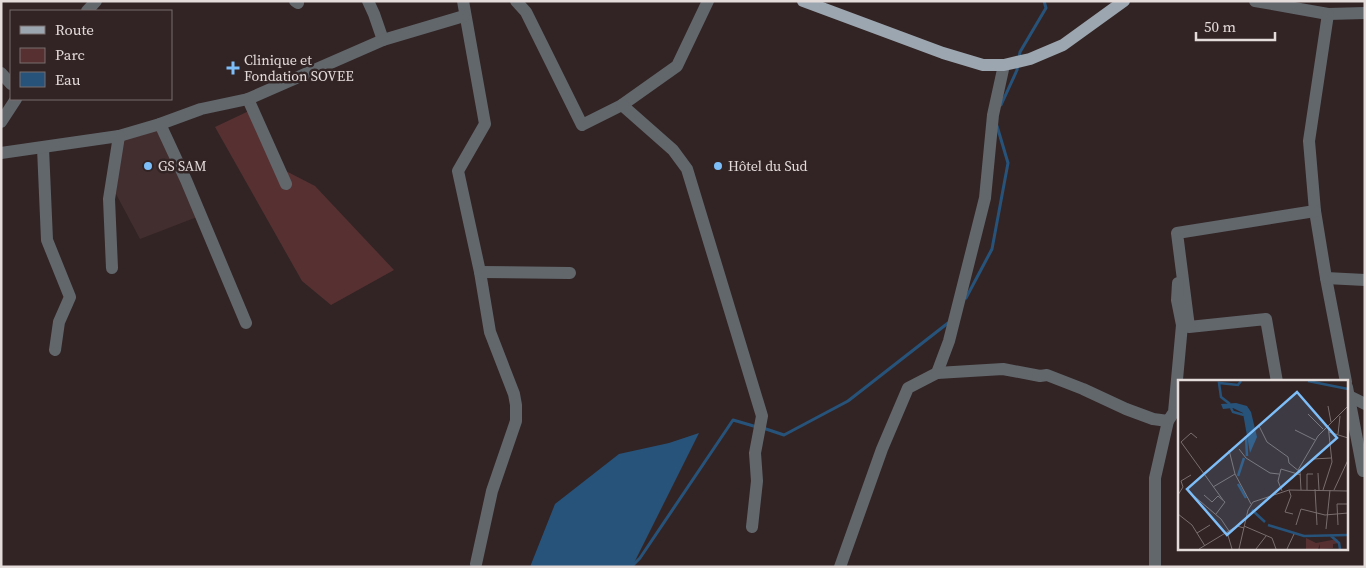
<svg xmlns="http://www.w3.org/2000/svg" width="1366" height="568" viewBox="0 0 1366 568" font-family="'Source Serif 4',serif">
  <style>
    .built { fill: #422e2f }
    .green { fill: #573032 }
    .water { fill: #27537a }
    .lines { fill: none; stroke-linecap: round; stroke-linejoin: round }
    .stream { stroke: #27537a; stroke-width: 3 }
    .minor { stroke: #62676c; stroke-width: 12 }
    .major { stroke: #9ca6b0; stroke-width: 12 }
    .poi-dot { fill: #7dbef9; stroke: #322424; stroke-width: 2 }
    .labels { text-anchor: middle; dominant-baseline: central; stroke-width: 5; stroke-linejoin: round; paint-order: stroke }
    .poi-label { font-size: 14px; fill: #e4dbdb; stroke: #322424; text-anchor: start }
    .inset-river { fill: none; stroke: #27537a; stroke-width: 2.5 }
    .inset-road { fill: none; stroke: #796d6d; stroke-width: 1 }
    .view { fill: #7dbef9; fill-opacity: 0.15; stroke: #7dbef9; stroke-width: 2.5 }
    .inset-edge { fill: none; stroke: #e4dbdb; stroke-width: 2.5 }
  </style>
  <rect width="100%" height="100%" fill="#322424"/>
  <polygon class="built" points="154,129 162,133 197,217 140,239 116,194 122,138"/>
  <polygon class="green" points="251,110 282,169 315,186 394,270 331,305 302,281 215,127"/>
  <polygon class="water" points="699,433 632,567 530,567 555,504 619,454 669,443"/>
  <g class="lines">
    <g class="stream">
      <polyline points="1019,58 1020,52 1046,8 1044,1"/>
      <polyline points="1001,105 1017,70 1018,64"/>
      <polyline points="966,298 992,249 1008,163 997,126"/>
      <polyline points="763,428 784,435 848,401 948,323"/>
      <polyline points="631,567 640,558 733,420 757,427"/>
    </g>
    <g class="minor">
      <polyline points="295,1 298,3"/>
      <polyline points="368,1 374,14 383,40"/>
      <polyline points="463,1 485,124 458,171 480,272 490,332 514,394 516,405 516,421 492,491 476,564"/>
      <polyline points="516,1 526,12 582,125 622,105 677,66 708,1"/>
      <polyline points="1255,1 1328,14 1365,13"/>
      <polyline points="87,11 96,1"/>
      <polyline points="1328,14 1309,141 1315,211 1326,278 1346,382"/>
      <polyline points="1,73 11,84"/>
      <polyline points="248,99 286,184"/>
      <polyline points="622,105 673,150 687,169 762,416 755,453 757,481 752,527"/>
      <polyline points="1,122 16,99"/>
      <polyline points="160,124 186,180 246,323"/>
      <polyline points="43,148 47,240 70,297 59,322 55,350"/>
      <polyline points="1,153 119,136 160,124 201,109 248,99 383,40 464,16"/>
      <polyline points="112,268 109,199 119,136"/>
      <polyline points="480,272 570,273"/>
      <polyline points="1326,278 1365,280"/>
      <polyline points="937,373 949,341 985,198 993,115 1004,65"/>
      <polyline points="1277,382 1266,319 1189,327 1177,233 1315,211"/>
      <polyline points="1347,387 1363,471"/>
      <polyline points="1349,396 1365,404"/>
      <polyline points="840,567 882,449 908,388 937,373 1003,369 1040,376 1047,375 1083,389 1126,409 1153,419 1168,421"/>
      <polyline points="1155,567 1155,478 1168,421 1174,412 1182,325 1177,300 1178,283"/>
    </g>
    <polyline class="major" points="803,1 943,53 983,65 1004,65 1030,59 1063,45 1124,1"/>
  </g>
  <g class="poi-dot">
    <path d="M230.5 60.5h5v5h5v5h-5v5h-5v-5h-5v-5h5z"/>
    <circle cx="148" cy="166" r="5"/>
    <circle cx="718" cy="166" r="5"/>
  </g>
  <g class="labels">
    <g class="poi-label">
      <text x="244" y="60">Clinique et<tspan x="244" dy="16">Fondation SOVEE</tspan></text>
      <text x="158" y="166">GS SAM</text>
      <text x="728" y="166">Hôtel du Sud</text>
    </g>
  </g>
  <g transform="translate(1178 380)">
    <rect width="170" height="170" fill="#322424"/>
    <path d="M128 158 138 163 159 159 161 163 155 164V168L142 169V164L140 169H128Z" fill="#573032"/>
    <path d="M58 23 69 26 73 32 79 57 72 73 65 33 55 28 45 29 43 24Z" fill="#27537a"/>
    <path class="inset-river" d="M130 1 170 9M52 24 43 17 41 3 60 5 63 1M53 28 55 32 66 35M68 56 69 76M60 96 66 78M60 104 68 118M74 130 87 142M90 145 126 156 170 155M152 155 161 163 162 169"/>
    <path class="inset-road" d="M150 26 153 42M130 34 145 49M81 46 89 62 110 77 111 83 122 92 123 110M117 50 137 60M151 52 170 58M160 54 162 36M19 58 13 53 3 62 45 120M61 69 68 78 92 93 101 94M135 79 153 78M120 90 140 56 169 27M140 93 141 110M57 94 73 124M35 107 57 94 51 70M137 109 139 145M111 110 113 116 107 132 115 134M129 110V94H135M145 110 154 82 150 45M156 110 170 80M104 111 100 101 103 89 123 95M0 115 5 107 3 101 13 95M26 115 34 122 40 116 47 122 38 134M16 116 43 139 51 151M0 134 14 145 27 166M118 145 123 129 147 135 170 133M160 145 159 124H170M66 146 94 158 98 169M148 149 152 110M49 152 54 169M19 153 32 145M21 169 59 146 66 148M61 169 70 130 75 122 111 110 170 111M78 169 88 156M109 169 116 154"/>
    <path class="view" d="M119 12 159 58 49 155 9 109Z"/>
    <rect width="170" height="170" class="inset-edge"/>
  </g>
  <rect width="1366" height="568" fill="none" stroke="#e4dbdb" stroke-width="5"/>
  <rect x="10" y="10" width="162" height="90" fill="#322424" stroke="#796d6d"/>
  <rect x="20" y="26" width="25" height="8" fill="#9ca6b0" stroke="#796d6d"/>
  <text x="55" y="35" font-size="15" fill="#e4dbdb">Route</text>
  <rect x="20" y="48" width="25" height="15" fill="#573032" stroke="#796d6d"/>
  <text x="55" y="60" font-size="15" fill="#e4dbdb">Parc</text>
  <rect x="20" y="72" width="25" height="15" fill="#27537a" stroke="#796d6d"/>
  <text x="55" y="85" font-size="15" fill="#e4dbdb">Eau</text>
  <path d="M1196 32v8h79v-8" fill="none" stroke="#e4dbdb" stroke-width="2.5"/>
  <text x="1204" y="32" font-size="15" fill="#e4dbdb" stroke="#322424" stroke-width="4" paint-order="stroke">50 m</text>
</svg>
